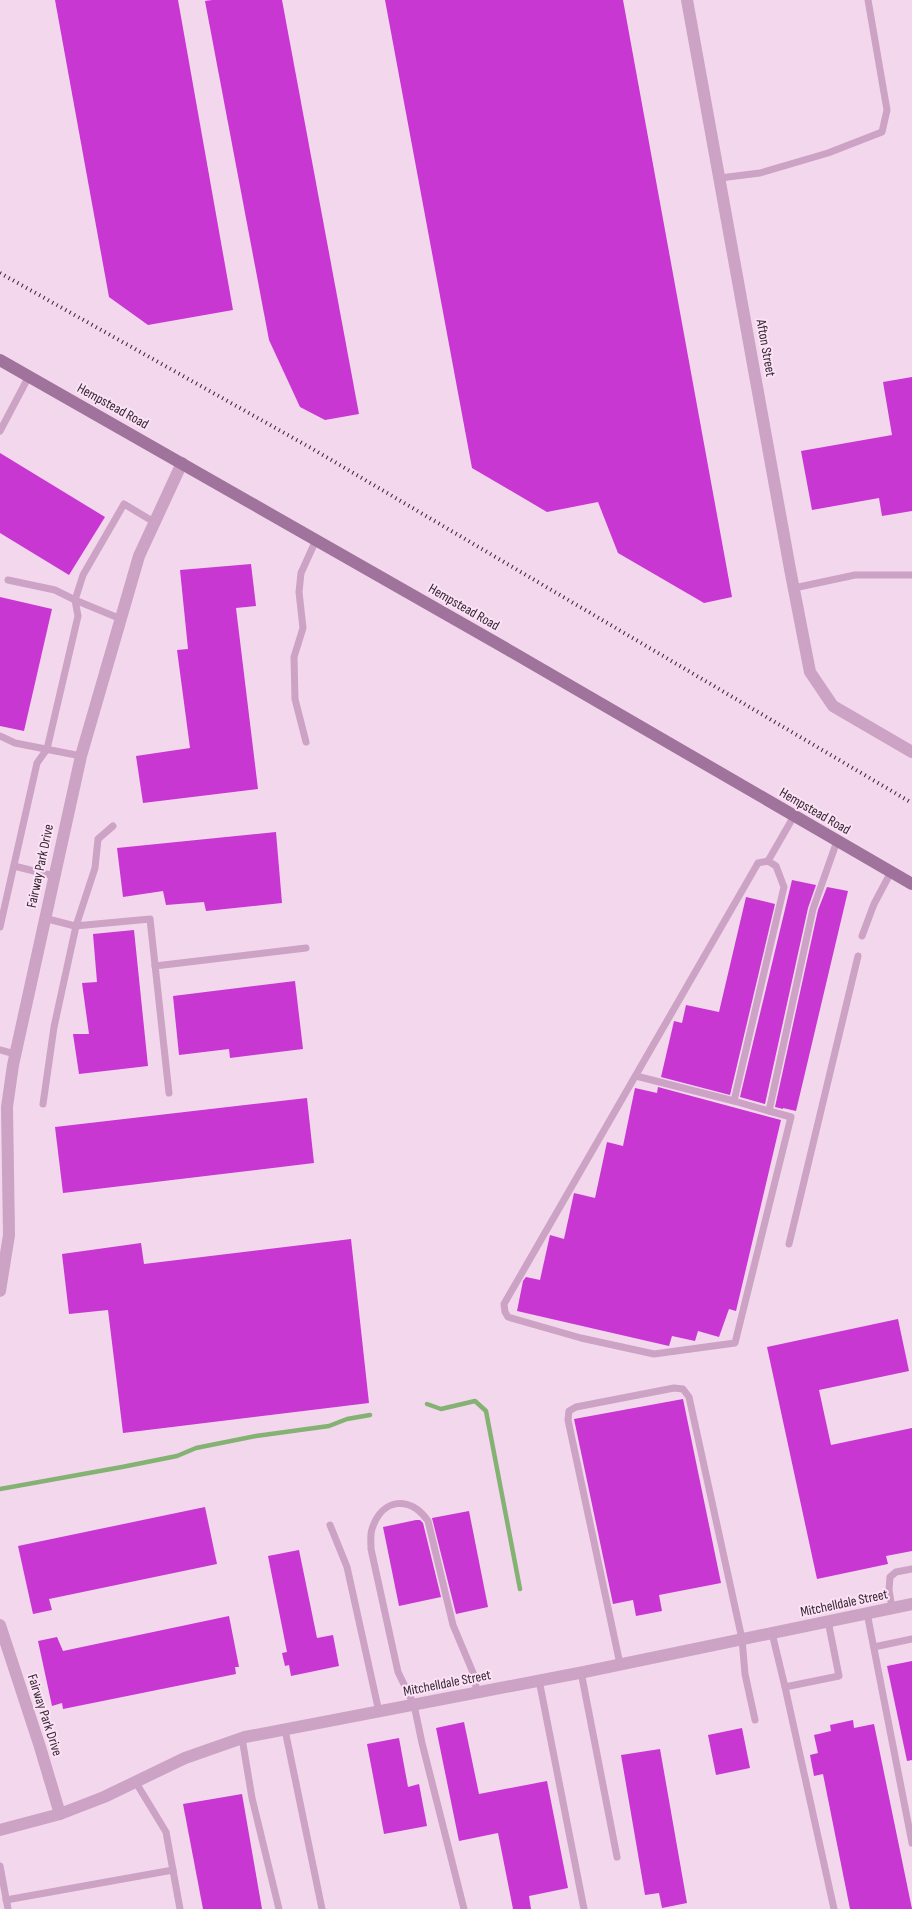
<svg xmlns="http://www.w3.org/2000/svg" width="912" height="1909" viewBox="0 0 912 1909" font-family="'Sofia Sans Condensed',sans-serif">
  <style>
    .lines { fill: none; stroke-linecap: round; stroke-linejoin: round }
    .stream { stroke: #84b273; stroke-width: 4.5 }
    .building { fill: #c837d1 }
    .service { stroke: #cca2c5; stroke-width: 7 }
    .minor { stroke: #cca2c5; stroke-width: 12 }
    .tertiary { stroke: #cca2c5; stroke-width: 12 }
    .secondary { stroke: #a0739d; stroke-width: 12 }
    .rail { stroke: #362535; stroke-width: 4; stroke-dasharray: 1 4; stroke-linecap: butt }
    .labels { text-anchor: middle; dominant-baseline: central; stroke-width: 4; stroke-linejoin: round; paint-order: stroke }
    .street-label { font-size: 14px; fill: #362535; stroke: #fbe3f5 }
  </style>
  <rect width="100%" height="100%" fill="#f3d7ed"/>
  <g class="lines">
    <g class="stream">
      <polyline points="427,1404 441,1409 475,1401 486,1411 520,1589"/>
      <polyline points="0,1489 122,1467 177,1456 196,1448 256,1436 329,1426 347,1419 370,1415"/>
    </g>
  </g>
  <g class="building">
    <polygon points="55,0 178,0 233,310 148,325 109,297"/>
    <polygon points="212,0 282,0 359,414 325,420 300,407 269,340 205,1"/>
    <polygon points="385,0 623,0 732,597 704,603 618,553 598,502 547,512 472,468"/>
    <polygon points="912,377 912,511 882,516 879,498 812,510 801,451 892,435 883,382"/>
    <polygon points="0,453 105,517 69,575 0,533"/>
    <polygon points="251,564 256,606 236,608 258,789 143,803 136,756 190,748 177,650 188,649 180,570"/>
    <polygon points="0,597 52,609 24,731 0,726"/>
    <polygon points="276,832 282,903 206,911 204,902 166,905 163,891 123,897 117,848"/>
    <polygon points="792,880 816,885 808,908 765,1104 740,1097"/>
    <polygon points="827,887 848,891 796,1111 783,1108 783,1109 775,1107 818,910"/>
    <polygon points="746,897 775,904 730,1095 661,1077 674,1021 682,1023 686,1005 719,1012"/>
    <polygon points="134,930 148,1066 79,1074 73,1034 89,1034 82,983 97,982 93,934"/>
    <polygon points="295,981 303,1049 230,1058 229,1049 179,1055 173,996"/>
    <polygon points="658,1087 781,1120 736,1311 729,1309 719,1337 698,1331 695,1341 672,1336 669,1346 517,1311 523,1281 526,1277 540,1280 550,1235 564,1239 574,1193 595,1198 607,1142 623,1146 635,1088 657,1093"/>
    <polygon points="307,1098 314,1163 63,1193 55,1127"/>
    <polygon points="351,1239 369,1403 123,1433 108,1310 69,1314 62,1254 141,1243 144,1264"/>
    <polygon points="898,1319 909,1371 819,1390 831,1445 912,1428 912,1551 886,1556 888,1564 817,1579 767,1347"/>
    <polygon points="683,1399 721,1583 659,1595 662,1611 636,1616 633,1600 613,1604 574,1419"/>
    <polygon points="205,1507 217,1564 49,1599 52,1610 33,1614 18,1546"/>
    <polygon points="469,1511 488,1607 456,1614 432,1518"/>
    <polygon points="416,1520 420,1520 423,1523 441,1597 399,1606 383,1527"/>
    <polygon points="299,1550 317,1638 333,1635 339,1666 291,1676 289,1665 285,1666 282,1653 287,1652 268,1556"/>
    <polygon points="229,1616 239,1667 235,1667 236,1674 63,1709 62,1703 52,1706 38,1641 57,1637 63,1651"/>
    <polygon points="912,1661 912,1760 907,1761 887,1666"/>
    <polygon points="853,1720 854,1728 874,1724 912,1909 850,1909 823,1774 814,1776 810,1755 818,1753 814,1735 831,1731 830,1725"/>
    <polygon points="464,1722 479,1794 547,1781 568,1888 529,1896 531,1909 513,1909 498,1833 459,1841 436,1728"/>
    <polygon points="742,1728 750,1768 716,1775 708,1735"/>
    <polygon points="399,1738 408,1787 419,1784 427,1826 384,1834 367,1744"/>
    <polygon points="660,1749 687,1903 662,1908 659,1893 645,1895 621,1755"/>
    <polygon points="242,1794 262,1909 203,1909 183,1804"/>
  </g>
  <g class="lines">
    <g class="service">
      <polyline points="720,178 760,173 828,153 882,132 887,110 868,0"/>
      <polyline points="0,431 29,376"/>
      <polyline points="794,588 855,575 912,575"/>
      <polyline points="121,619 75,600 83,575 124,504 154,522"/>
      <polyline points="0,736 15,743 81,756"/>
      <polyline points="306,742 295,699 294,657 303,628 299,592 301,573 316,540"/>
      <polyline points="794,816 768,861 758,863 504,1304 505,1312 508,1317 581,1338 654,1354 735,1343 791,1117 769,1111 813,909 837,841"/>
      <polyline points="14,866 54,876"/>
      <polyline points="44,918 75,926 150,919 169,1093"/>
      <polyline points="0,927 37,763 47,749 78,616 75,600 55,590 8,580"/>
      <polyline points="862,936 874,904 891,872"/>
      <polyline points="155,966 306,948"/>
      <polyline points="0,1050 15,1054"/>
      <polyline points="636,1076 734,1101 784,887 776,866 768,861"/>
      <polyline points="734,1101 769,1111"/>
      <polyline points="43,1104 54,1027 76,926 95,868 98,839 113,826"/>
      <polyline points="789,1244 858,956"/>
      <polyline points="330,1525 347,1567 379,1712"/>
      <polyline points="892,1608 889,1590 890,1577 896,1572 912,1569"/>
      <polyline points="867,1613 912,1843"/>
      <polyline points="772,1633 785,1687 839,1676 828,1621"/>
      <polyline points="874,1647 912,1639"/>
      <polyline points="620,1664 568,1420 569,1411 576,1407 674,1388 683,1389 689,1397 742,1639 745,1674 755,1720"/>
      <polyline points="581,1672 617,1857"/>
      <polyline points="539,1680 584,1909"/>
      <polyline points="785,1687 834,1909"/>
      <polyline points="285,1730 322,1909"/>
      <polyline points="242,1738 252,1798 279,1909"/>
      <polyline points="135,1781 166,1832 180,1909"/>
      <polyline points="0,1866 8,1909"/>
      <polyline points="6,1900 173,1870"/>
      <path d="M464 1909 422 1743 414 1705 398 1672 371 1549C371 1542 370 1535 372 1529 382 1498 410 1495 428 1521L453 1625 474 1675 477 1693"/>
    </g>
    <g class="minor">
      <polyline points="0,1291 9,1235 7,1107 13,1065 81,756 139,556 182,463"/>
      <polyline points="0,1625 40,1747 60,1814"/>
      <polyline points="0,1830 60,1814 104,1797 185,1758 245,1737 584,1672 912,1604"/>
    </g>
    <polyline class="tertiary" points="687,0 790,569 810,672 833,706 912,752"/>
    <polyline class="secondary" points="0,360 500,645 912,884"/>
    <polyline class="rail" points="0,273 311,448 912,803"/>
  </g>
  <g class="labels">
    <g class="street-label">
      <text transform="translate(766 348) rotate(80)">Afton Street</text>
      <text transform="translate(113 406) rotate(29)">Hempstead Road</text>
      <text transform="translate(464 607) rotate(30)">Hempstead Road</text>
      <text transform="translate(815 811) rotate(30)">Hempstead Road</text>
      <text transform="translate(40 866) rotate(-78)">Fairway Park Drive</text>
      <text transform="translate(844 1603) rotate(-12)">Mitchelldale Street</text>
      <text transform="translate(447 1683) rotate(-11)">Mitchelldale Street</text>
      <text transform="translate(45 1715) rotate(72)">Fairway Park Drive</text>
    </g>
  </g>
</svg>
